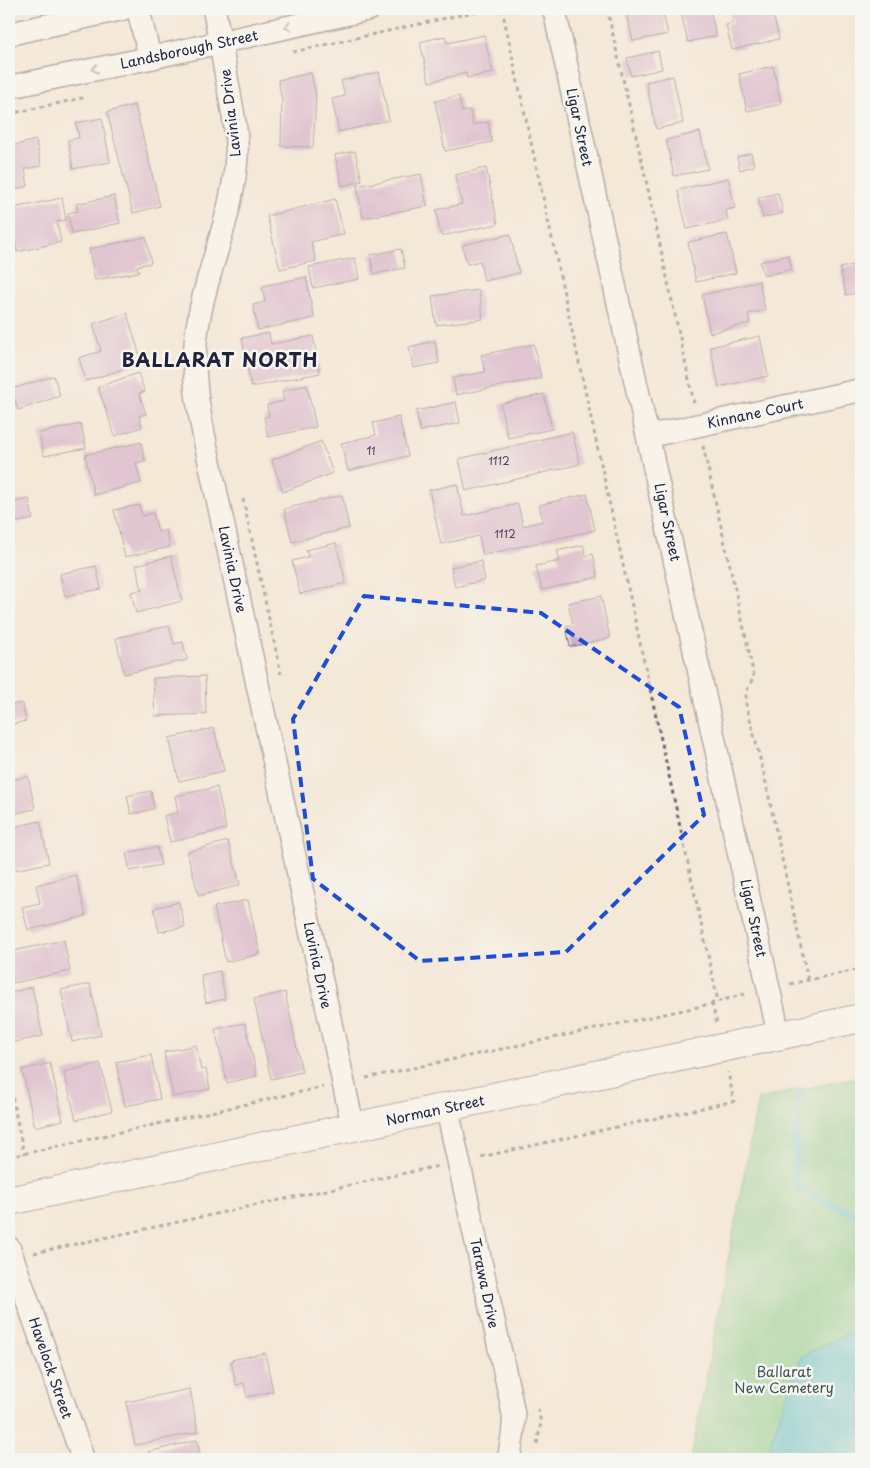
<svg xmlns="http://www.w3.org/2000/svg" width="870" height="1468" viewBox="0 0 870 1468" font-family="'Playpen Sans',sans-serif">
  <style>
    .green { fill: #82d08f; stroke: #527965 }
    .water { fill: #5cc8d5; stroke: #3f7588 }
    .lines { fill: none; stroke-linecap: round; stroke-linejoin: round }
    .stream { stroke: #5cc8d5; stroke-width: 7 }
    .building { fill: #ca9dcb }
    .street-casing { stroke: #6c6772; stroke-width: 25 }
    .secondary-casing { stroke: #6c6772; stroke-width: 30 }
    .path { stroke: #6c6772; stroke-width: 3; stroke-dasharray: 4 4; stroke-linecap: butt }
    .street { stroke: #fff; stroke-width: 22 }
    .secondary { stroke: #fff; stroke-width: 28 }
    .oneway { stroke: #9c9ca7 }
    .marked { fill: none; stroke: #1d4ed8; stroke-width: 4; stroke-dasharray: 10 6; stroke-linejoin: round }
    .labels { text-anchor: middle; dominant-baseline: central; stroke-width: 5; stroke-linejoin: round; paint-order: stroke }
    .number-label { font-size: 11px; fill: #4c415f }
    .street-label { font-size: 14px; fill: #22223b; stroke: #f6f6f2 }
    .park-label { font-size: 14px; fill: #3f5654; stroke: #f6f6f2 }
    .district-label { font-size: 19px; font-weight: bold; letter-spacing: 1px; fill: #22223b; stroke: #f6f6f2 }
  </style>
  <rect width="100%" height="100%" fill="#f6f6f2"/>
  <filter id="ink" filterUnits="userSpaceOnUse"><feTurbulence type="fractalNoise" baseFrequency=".02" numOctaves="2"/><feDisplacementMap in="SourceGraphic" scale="10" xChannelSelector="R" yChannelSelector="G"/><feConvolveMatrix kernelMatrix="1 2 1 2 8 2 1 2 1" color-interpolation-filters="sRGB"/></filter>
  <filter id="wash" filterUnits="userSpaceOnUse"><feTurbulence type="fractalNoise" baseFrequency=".0096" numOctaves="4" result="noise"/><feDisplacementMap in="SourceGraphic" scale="20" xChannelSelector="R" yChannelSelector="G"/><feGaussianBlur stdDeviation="1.12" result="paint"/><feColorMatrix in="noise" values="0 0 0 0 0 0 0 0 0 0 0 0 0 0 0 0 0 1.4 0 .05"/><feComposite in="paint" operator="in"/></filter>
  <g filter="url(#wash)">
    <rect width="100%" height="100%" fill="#f4e8d7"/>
    <polygon class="green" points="861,1076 861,1459 691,1459 758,1099"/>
    <polygon class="water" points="854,1330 861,1331 861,1459 767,1459 773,1435 801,1357"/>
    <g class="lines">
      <polyline class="stream" points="800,1093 795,1163 796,1180 800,1189 814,1198 861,1217"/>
    </g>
    <g id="blocks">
      <g class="building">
        <polygon points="625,9 662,9 668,34 633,41"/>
        <polygon points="680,9 710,9 716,36 688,42"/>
        <polygon points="730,9 772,9 779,39 732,50 726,25 733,23"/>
        <polygon points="484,35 493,73 467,78 466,73 429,82 420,42 445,36 447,43"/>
        <polygon points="658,51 662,69 631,76 627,58"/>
        <polygon points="773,66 781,104 747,111 739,74"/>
        <polygon points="379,72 389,120 339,132 332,99 345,96 341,81"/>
        <polygon points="311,73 316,96 313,147 281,146 282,100 278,80"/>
        <polygon points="673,76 683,123 656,129 646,82"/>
        <polygon points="459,96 462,112 470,110 473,125 488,122 492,142 445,151 435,101"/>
        <polygon points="135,105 160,206 133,213 107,112"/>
        <polygon points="102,118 110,162 73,169 68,140 79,138 76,123"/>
        <polygon points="700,132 708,169 674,176 666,140"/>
        <polygon points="9,136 12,146 36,140 41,166 25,169 28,186 9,191"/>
        <polygon points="355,151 362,181 342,186 335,155"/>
        <polygon points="751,153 754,166 740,170 737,157"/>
        <polygon points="486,168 498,224 441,236 436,210 462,204 455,175"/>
        <polygon points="421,174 427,206 363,218 357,186"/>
        <polygon points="728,178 735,208 726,210 728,220 687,229 678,190"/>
        <polygon points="778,193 783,213 763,218 758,198"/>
        <polygon points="114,196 120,223 72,234 68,213 78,211 76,204"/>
        <polygon points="62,198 66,220 57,222 61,242 17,252 9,209"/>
        <polygon points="335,199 344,234 311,242 316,261 280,269 267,216"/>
        <polygon points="510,234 519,273 484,281 480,261 467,264 462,245"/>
        <polygon points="727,234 736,273 696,282 688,242"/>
        <polygon points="146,237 151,263 137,266 139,272 95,280 89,249"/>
        <polygon points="401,249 405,268 374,274 370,255"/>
        <polygon points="788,255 792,269 764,276 760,262"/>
        <polygon points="355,258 359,279 313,288 309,267"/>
        <polygon points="861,263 861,310 860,310 857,293 846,295 840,268"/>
        <polygon points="306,277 314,318 258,330 253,305 265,302 262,286"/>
        <polygon points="759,281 765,310 748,314 750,323 710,333 702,295"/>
        <polygon points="479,290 483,319 436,325 432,296"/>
        <polygon points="127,313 142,363 86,381 79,358 101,351 93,324"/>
        <polygon points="269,333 271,344 313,336 320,373 251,387 242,338"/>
        <polygon points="760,336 768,376 719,387 710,347"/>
        <polygon points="435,341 439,363 413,368 409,347"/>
        <polygon points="534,344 541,378 456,395 453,378 485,372 481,355"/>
        <polygon points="138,373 145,392 139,393 146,414 139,416 142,427 115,436 98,387"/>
        <polygon points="54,376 60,396 18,410 11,389"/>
        <polygon points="307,385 316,427 268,437 264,417 269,416 267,405 284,401 282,391"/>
        <polygon points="544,394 552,429 508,438 500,404"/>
        <polygon points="456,402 460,423 420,431 416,411"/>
        <polygon points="399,417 408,456 348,471 341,443 376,435 373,423"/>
        <polygon points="81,424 86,448 44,456 39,433"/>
        <polygon points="572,432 580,464 466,491 459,459"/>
        <polygon points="321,441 333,473 283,492 272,460"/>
        <polygon points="141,442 145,461 136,463 141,483 94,495 85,455"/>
        <polygon points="457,484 464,516 518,504 523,526 543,521 539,505 587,494 595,530 483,555 479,536 441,544 429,490"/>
        <polygon points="342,495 349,528 292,542 284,509"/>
        <polygon points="29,499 33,519 9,524 9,503"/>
        <polygon points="139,505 142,516 153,513 158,532 166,530 170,547 125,557 114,510"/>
        <polygon points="336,543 346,583 300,594 292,561 308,557 306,550"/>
        <polygon points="583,545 586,556 593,554 598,577 542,590 536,566 560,561 557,551"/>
        <polygon points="171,556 182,601 136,613 131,592 142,590 136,565"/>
        <polygon points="481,561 485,580 455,587 451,567"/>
        <polygon points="96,566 101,589 65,596 60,574"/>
        <polygon points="601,596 610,638 570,647 566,626 573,624 568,603"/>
        <polygon points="169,626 174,644 183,642 187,660 124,674 116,638"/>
        <polygon points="205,676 206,714 155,716 153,678"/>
        <polygon points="22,703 26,721 9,725 9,705"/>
        <polygon points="214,728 224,771 179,781 169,738"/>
        <polygon points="28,776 35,809 9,815 9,781"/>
        <polygon points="217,787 226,829 170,842 164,816 178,812 175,796"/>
        <polygon points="151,791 154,809 131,814 127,796"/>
        <polygon points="40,821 49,863 9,871 9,828"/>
        <polygon points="228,841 240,885 199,896 187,852"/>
        <polygon points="157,847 161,865 130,871 126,853"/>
        <polygon points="76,875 86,916 28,930 22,907 40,903 36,885"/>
        <polygon points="248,900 260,954 226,962 214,907"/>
        <polygon points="179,902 185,927 159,932 154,908"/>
        <polygon points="64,940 70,971 13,983 9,961 9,952"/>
        <polygon points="220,971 225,999 206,1003 201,975"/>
        <polygon points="90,984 101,1035 72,1042 61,990"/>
        <polygon points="32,987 43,1036 11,1043 9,1032 9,993"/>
        <polygon points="285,992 302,1072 271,1079 254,999"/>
        <polygon points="245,1023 257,1076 227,1083 215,1029"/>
        <polygon points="196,1045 201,1070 206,1069 210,1089 173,1097 164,1052"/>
        <polygon points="151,1055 160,1099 125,1106 116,1062"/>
        <polygon points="50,1063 63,1120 35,1127 22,1070"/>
        <polygon points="100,1063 112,1111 76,1120 64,1072"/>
        <polygon points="265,1353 273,1391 247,1397 244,1383 236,1385 231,1360"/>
        <polygon points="190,1389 198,1432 135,1445 126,1402"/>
        <polygon points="197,1440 201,1459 150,1459 148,1452"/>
      </g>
    </g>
  </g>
  <g filter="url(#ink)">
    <use href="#blocks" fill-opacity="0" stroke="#6c6772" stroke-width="1"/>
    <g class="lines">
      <g class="street-casing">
        <g id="street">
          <polyline points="138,9 150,58"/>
          <path d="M214 9C219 36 224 63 229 91 233 114 239 139 236 163 231 227 198 287 195 351 193 382 199 411 205 441L353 1127"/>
          <polyline points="554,9 779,1036"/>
          <polyline points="9,34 122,9"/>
          <polyline points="9,87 150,58 369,9"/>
          <polyline points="649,436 861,390"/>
          <polyline points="447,1108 510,1396 514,1417 513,1433 509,1459"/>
          <polyline points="9,1248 83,1459"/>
        </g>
      </g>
      <g class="secondary-casing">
        <polyline id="secondary" points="9,1201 861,1018"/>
      </g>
      <g class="path">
        <polyline points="502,9 718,1001"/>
        <polyline points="607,9 644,171 694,403"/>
        <polyline points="293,52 487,9"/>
        <polyline points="9,114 87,97"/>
        <polyline points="703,446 748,647 754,677 746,692 746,704 764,774 808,980"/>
        <polyline points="243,499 281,674"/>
        <polyline points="790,984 861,969"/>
        <polyline points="712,1003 717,1024"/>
        <polyline points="366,1078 702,1006 748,993"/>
        <polyline points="9,1082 24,1154"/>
        <polyline points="9,1157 323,1087"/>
        <polyline points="481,1157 734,1101 728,1072"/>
        <polyline points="34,1253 438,1166"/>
        <polyline points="537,1444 541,1423 538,1409"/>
      </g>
      <use href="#street" class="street"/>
      <use href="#secondary" class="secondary"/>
    </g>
    <defs><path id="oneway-chevron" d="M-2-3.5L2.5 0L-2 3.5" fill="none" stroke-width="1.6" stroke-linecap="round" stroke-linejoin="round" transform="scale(1.25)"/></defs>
    <g class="oneway">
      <use href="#oneway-chevron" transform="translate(288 27) rotate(167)"/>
      <use href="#oneway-chevron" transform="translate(95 69) rotate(168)"/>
    </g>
  </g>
  <path d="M0 0H870V1468H0ZM364 596 541 613 679 707 704 815 566 952 420 961 313 879 293 719Z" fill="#f4e8d7" fill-opacity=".55" fill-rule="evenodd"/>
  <path class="marked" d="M364 596 541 613 679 707 704 815 566 952 420 961 313 879 293 719Z"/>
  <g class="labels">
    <g class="number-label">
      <text x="371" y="450">11</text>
      <text x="499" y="460">1112</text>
      <text x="505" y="533">1112</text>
    </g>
    <g class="street-label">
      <text transform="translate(189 49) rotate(-12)">Landsborough Street</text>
      <text transform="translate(230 113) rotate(-97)">Lavinia Drive</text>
      <text transform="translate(580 127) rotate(78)">Ligar Street</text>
      <text transform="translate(755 413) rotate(-12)">Kinnane Court</text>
      <text transform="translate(668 522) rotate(78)">Ligar Street</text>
      <text transform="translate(233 569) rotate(78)">Lavinia Drive</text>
      <text transform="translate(754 918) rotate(78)">Ligar Street</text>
      <text transform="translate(318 965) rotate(78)">Lavinia Drive</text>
      <text transform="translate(435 1110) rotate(-12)">Norman Street</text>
      <text transform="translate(485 1283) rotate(78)">Tarawa Drive</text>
      <text transform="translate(51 1368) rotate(71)">Havelock Street</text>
    </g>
    <g class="park-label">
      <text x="784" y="1371">Ballarat<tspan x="784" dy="16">New Cemetery</tspan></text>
    </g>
    <g class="district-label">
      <text x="220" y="359">BALLARAT NORTH</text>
    </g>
  </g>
  <rect width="870" height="1468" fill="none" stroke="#f6f6f2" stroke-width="30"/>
</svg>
